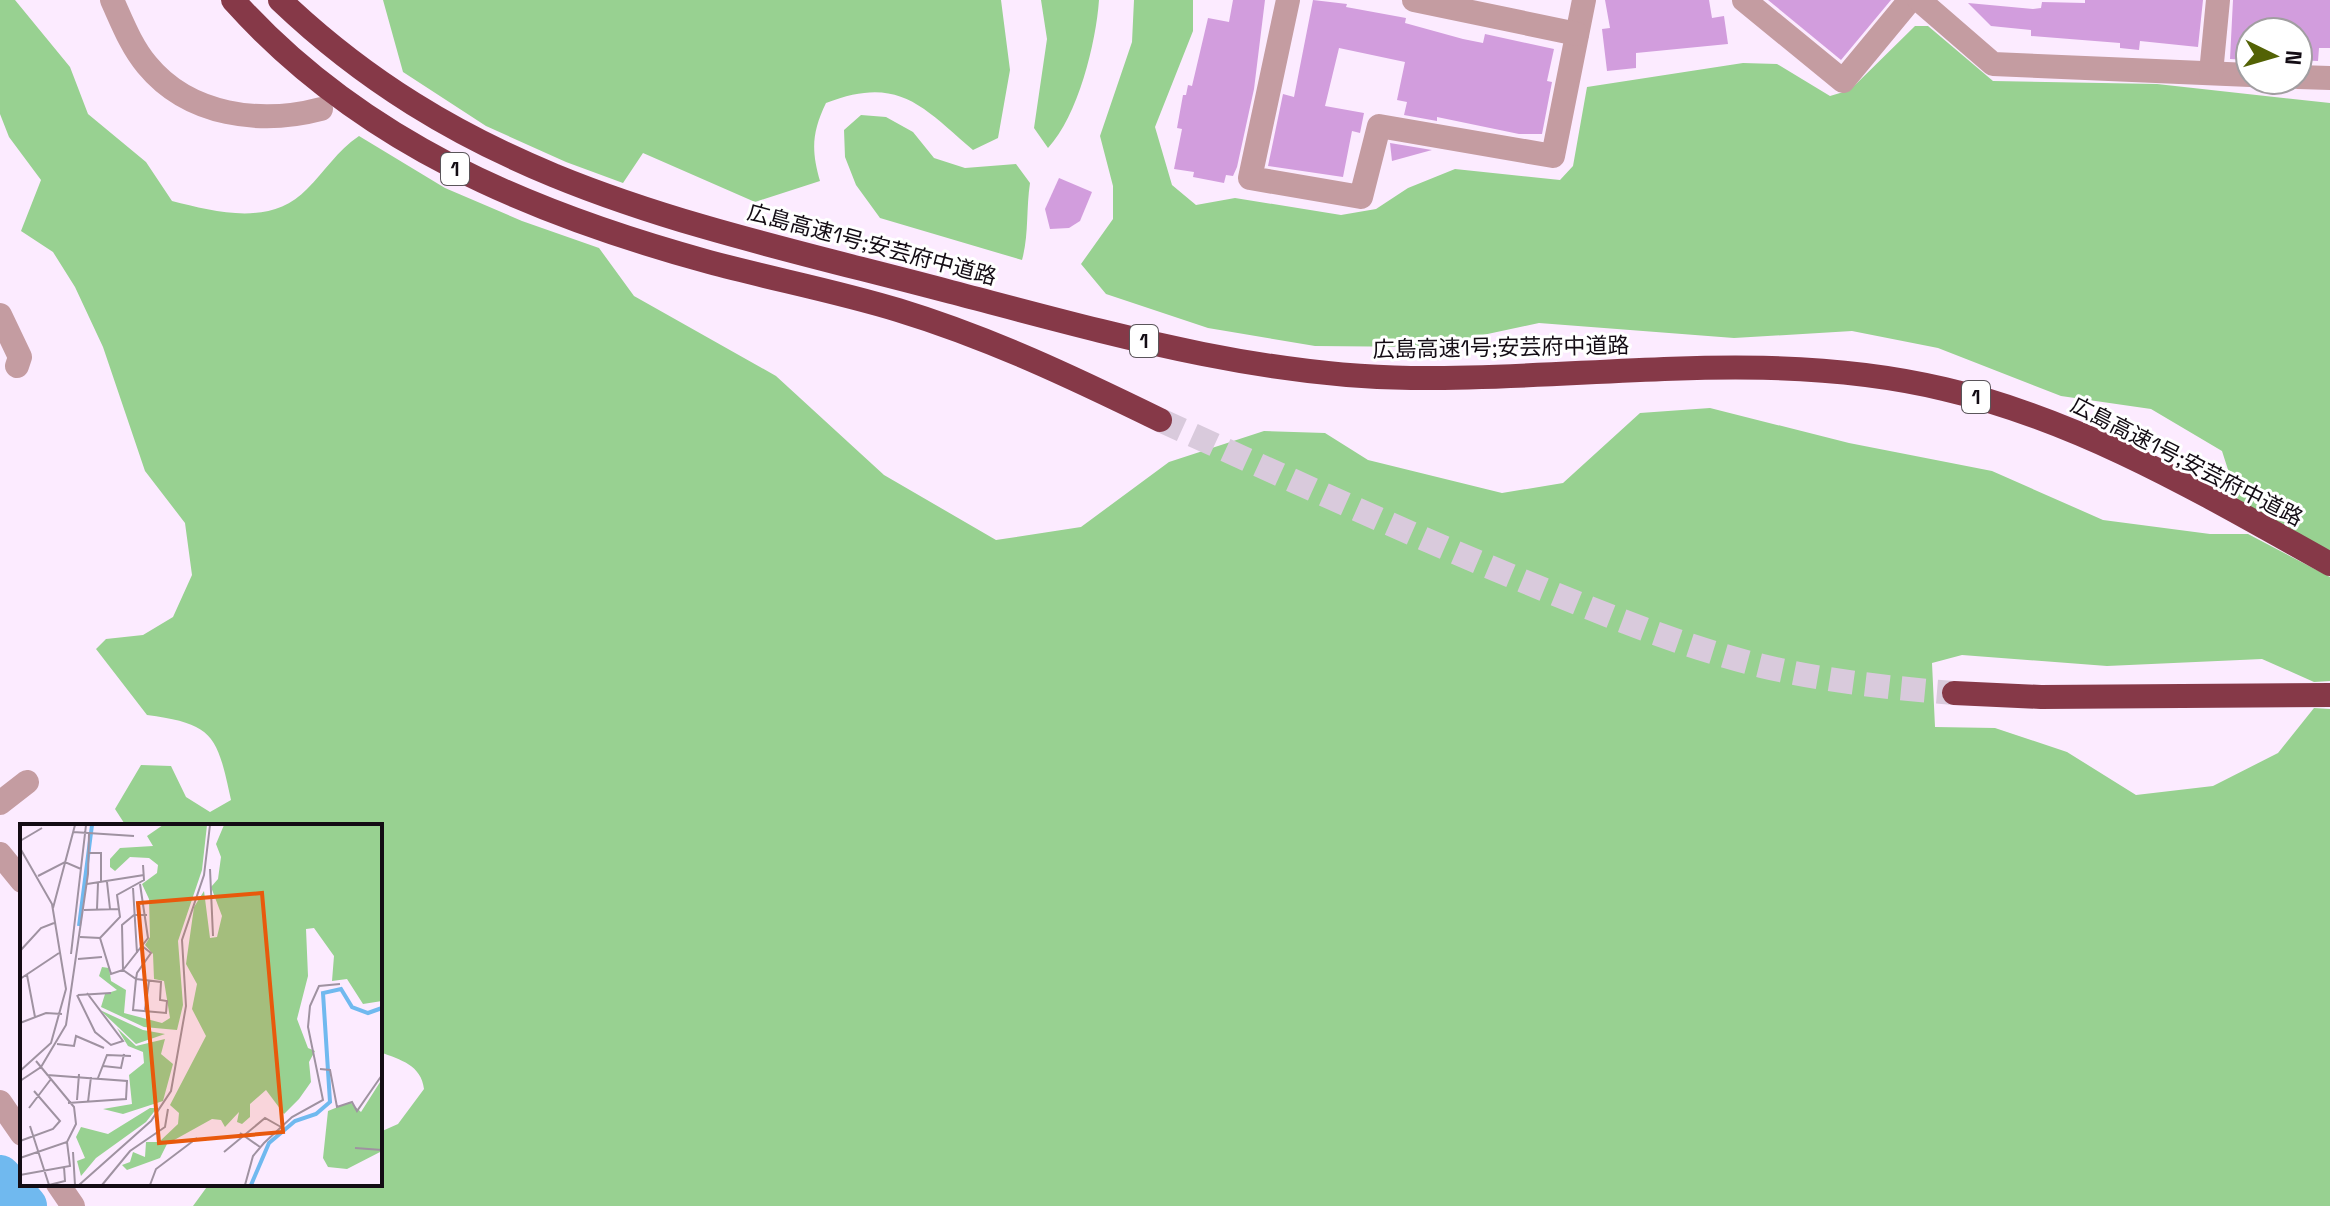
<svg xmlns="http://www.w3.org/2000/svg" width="2330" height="1206" viewBox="0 0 2330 1206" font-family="'Space Grotesk','Noto Sans JP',sans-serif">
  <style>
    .forest { fill: #98d191 }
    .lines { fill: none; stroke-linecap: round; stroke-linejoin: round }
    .river { stroke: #70b9ef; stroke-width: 42 }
    .building { fill: #d29ddd }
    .highway-tunnel { stroke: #d9cadc; stroke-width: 24; stroke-dasharray: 24 12; stroke-linecap: butt }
    .minor { stroke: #c49ca1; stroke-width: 24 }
    .highway { stroke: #863948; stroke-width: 24 }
    .labels { text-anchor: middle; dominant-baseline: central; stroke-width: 6; stroke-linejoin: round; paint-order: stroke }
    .shield { fill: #fff; stroke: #5a555a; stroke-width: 2 }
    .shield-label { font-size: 20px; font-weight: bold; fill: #130c14 }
    .street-label { font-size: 22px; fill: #130c14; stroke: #fff }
    .inset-river { fill: none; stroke: #70b9ef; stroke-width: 4 }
    .inset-road { fill: none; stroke: #9f92a1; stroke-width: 2 }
    .view { fill: #e8590c; fill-opacity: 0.15; stroke: #e8590c; stroke-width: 4 }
    .inset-edge { fill: none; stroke: #130c14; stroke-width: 4 }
  </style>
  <rect width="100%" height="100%" fill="#fcebff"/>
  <g class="forest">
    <path d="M0 0H15L70 67 88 114 146 162 172 201C216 212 271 227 307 189 325 171 337 151 359 136L445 188 522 221 599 248 634 296 776 376 884 475 996 540 1081 527 1169 462 1264 431 1325 433 1368 460 1502 493 1563 483 1640 413 1710 408 1849 443 1992 471 2103 520 2210 534H2248L2330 577V681L2314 682 2262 659 2107 666 1962 655 1932 663 1935 727 1995 728 2067 752 2136 795 2213 786 2278 753 2314 708 2330 709V1206H193L209 1184H380V1132L398 1124 424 1089C421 1065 401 1060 380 1052V826H126L115 809 141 765 171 766 186 797 210 812 231 800C217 735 214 724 147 715L96 649 106 639 143 635 173 617 192 575 185 523 145 471 103 347 75 287 53 252 21 231 41 180 9 137 0 114Z"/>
    <path d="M383 0H1001L1010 70 998 138 973 150C921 105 898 75 826 103 812 132 811 150 820 181L755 202 643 153 623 183 566 162 486 126 403 72Z"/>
    <path d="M1041 0H1099C1096 43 1078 116 1048 148L1034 128 1047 39Z"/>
    <polygon points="1134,0 1193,0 1193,31 1155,127 1172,185 1196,205 1235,198 1341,215 1376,209 1408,188 1455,169 1560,180 1573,166 1587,87 1743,63 1777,64 1830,96 1850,90 1915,26 1928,26 1993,81 2157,84 2330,103 2330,551 2239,504 2222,451 2151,409 2061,396 1938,348 1852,331 1734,338 1539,323 1427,347 1315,346 1208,328 1106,294 1081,264 1113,219 1113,186 1100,136 1132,42"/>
    <path d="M861 115 886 117 913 132 934 158 965 168 1016 164 1030 183C1026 209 1029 235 1022 260L880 218 856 185 845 157 844 130Z"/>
  </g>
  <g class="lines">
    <polyline class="river" points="0,1176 26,1206"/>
  </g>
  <g class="building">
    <polygon points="1233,0 1265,0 1254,89 1237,167 1233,176 1226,175 1224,183 1193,177 1194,172 1174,169 1182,129 1177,128 1183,95 1186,95 1188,85 1192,86 1208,18 1229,22"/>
    <polygon points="1313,0 1347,4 1346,7 1406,18 1405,23 1463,39 1483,43 1485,34 1554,49 1547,81 1552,82 1542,134 1519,134 1437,117 1437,121 1404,115 1407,102 1397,100 1405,62 1339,48 1325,106 1364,113 1360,133 1352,131 1343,177 1268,166 1283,94 1294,97"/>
    <polygon points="1605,0 1709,0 1712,18 1724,16 1728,44 1636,53 1636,68 1607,71 1602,29 1610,28"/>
    <polygon points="1768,0 1891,0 1841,60"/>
    <polygon points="2085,0 2203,0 2198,47 2140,41 2139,50 2120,48 2120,43 2031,36 2031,30 1991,26 1968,3 2033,9 2041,8 2042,2 2085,3"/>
    <polygon points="2233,0 2330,0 2330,48 2319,48 2318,61 2298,60 2298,32 2250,32 2250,60 2230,59"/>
    <polygon points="1390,143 1432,150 1392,161"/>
    <polygon points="1059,178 1092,192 1080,221 1069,228 1050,229 1045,209"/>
  </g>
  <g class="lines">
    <path class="highway-tunnel" d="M1160 420C1278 474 1396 528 1516 578 1596 611 1677 645 1762 666 1825 681 1890 688 1954 693"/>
    <g class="minor">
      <path d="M112 0C122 22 131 46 147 65 189 116 261 125 321 109"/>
      <polyline points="1288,0 1250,178 1361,197 1379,126 1553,156 1584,0"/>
      <polyline points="1414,0 1577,34"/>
      <polyline points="1744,0 1843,81 1910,0"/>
      <polyline points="1919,0 1993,64 2250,75"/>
      <polyline points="2211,73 2218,0"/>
      <polyline points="2298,77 2330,78"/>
      <polyline points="0,315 20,357 17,366"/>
      <polyline points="0,803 27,782"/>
      <polyline points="0,854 22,881"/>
      <polyline points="0,1102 22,1134"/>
      <polyline points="58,1184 73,1206"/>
    </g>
    <g class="highway">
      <path d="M233 0C360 142 530 213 709 262 772 279 836 291 898 310 990 338 1074 378 1160 420"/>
      <path d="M280 0C476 187 698 225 951 292 1101 331 1254 376 1411 378 1589 380 1768 347 1944 389 2083 421 2206 495 2330 564"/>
      <polyline points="1954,693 2041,697 2330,695"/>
    </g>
  </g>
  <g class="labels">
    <g class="shield">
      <rect x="441" y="153" width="28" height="32" rx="6"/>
      <rect x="1130" y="325" width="28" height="32" rx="6"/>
      <rect x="1962" y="381" width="28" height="32" rx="6"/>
    </g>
    <g class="shield-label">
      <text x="455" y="169">1</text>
      <text x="1144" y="341">1</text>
      <text x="1976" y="397">1</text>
    </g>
    <g class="street-label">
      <text transform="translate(872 244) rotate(15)">広島高速1号;安芸府中道路</text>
      <text transform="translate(1501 347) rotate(-1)">広島高速1号;安芸府中道路</text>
      <text transform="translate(2187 461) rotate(27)">広島高速1号;安芸府中道路</text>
    </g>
  </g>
  <g transform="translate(20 824)">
    <rect width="362" height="362" fill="#fcebff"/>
    <path d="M143 1H187L182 46 158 117 163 181 157 206 124 203 81 183 85 170 97 166 79 152 82 143 89 144 91 157 106 166 104 189 142 199 150 194 144 157 134 155 133 130 125 121 130 113 129 75 122 60 137 49 138 41 129 34 110 33 95 47 90 43V35L100 24 133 22 127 12ZM204 1H362V177L343 180 327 155 312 157 314 132 294 104 286 105 288 152 277 195 288 224 295 227 289 238 291 258 279 275 264 290 246 266 230 280V293L222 300 217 298 219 288 205 303 201 296 192 295 147 320 140 334 107 346 102 341 110 338 113 328 125 333 126 318H139L158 300 159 289 150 281 186 212 172 185 177 160 166 140 174 83 184 67 190 114 197 113 202 92 191 63 198 55 201 33 196 20ZM80 186 123 206 145 210 116 220ZM97 204 116 222 145 215 141 230 153 240 143 277 103 290 83 285 112 280 109 251 124 239 123 228 108 222ZM362 255V327L327 345 308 343 303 334 308 287 330 278 341 288ZM130 284H137L126 298 76 334 61 352 57 337 65 334 56 313 61 303 88 310Z" fill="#98d191"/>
    <path class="inset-river" d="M59 102 72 1M231 361 249 319 275 297 296 290 310 278 303 169 321 165 332 183 348 189 362 184"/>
    <path class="inset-road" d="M53 8 114 12M0 17 22 4M0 24 32 80 46 165 31 219 0 247M68 29H81V58M190 45 193 112M18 52 45 38 61 45M87 58 90 85M67 60 124 51M113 64 117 129M33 84 55 1M77 85 78 59M64 86 99 85M60 113 80 114 91 150 103 146 128 114 120 60M80 114 100 93 97 71 124 56 123 41M122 122 131 129 117 149 116 155 113 186 146 189 147 177 140 176 141 158 116 155 103 146 102 101 114 91H127M0 127 21 104 34 99M51 130 66 1M58 135 82 133M7 151 15 193M0 155 39 129M57 171 75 208 91 221 103 217 67 169M58 171 91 169M125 186 129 157M0 199 26 189 42 190M37 220 54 222 56 212 84 224M83 242 101 244 104 230M300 245 310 246 317 283 332 278 337 287 362 251M27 251 107 257 106 275 48 279M78 254 87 231 111 232M0 257 21 243 46 201 68 50 69 10M57 276 59 250M68 278 71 253M9 284 31 255M10 302 29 361M220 309 240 323M0 317 33 305 40 297 14 267M335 324 362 326M53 328 55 361M204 328 245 294 261 303M0 334 47 318 56 300 54 283 16 237M0 351 50 342 47 318M29 361 45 357 44 343M59 361 131 297 151 267 166 182 162 116 184 51 190 1M82 361 110 327 145 303 148 285M130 361 136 345 177 314M225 361 233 332 244 319 272 293 303 276 288 203 290 182 299 162 320 160"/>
    <path class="view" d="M242 69 263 308 139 319 118 79Z"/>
    <rect width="362" height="362" class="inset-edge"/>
  </g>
  <g transform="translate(2274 56) rotate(95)"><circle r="38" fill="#ffffff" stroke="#a19ea1" stroke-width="2"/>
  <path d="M0-6L14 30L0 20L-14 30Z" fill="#536205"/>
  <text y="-12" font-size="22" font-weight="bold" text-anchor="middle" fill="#130c14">N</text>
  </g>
</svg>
